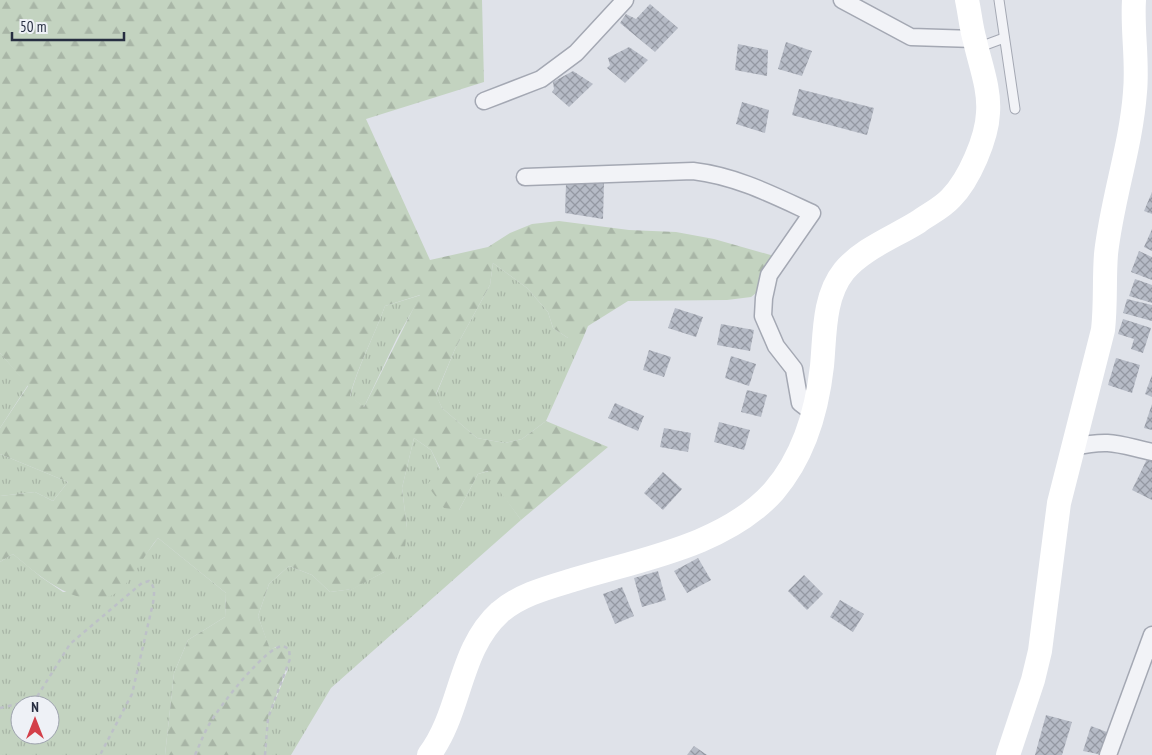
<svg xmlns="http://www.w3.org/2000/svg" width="1152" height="755" viewBox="0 0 1152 755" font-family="'PT Sans Narrow',sans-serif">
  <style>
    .grass { fill: url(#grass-tufts); fill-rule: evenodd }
    .forest { fill: url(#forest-firs); fill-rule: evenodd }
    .building { fill: url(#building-cross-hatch) }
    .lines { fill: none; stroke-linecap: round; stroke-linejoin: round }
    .lane-casing { stroke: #a4a8b3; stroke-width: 11 }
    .street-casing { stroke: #a4a8b3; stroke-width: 19 }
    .path { stroke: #bdc0c8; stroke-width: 2.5; stroke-dasharray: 4 4; stroke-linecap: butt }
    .lane { stroke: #f2f3f7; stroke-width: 9 }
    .street { stroke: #f2f3f7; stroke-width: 16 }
    .secondary { stroke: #fff; stroke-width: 24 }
  </style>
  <defs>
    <pattern id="grass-tufts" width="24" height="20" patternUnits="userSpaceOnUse" patternTransform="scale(1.25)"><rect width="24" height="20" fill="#c3d3c0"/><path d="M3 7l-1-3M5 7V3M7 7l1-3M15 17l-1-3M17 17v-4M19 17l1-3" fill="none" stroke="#a8b5a6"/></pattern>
    <pattern id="forest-firs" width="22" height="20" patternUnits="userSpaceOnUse" patternTransform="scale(1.25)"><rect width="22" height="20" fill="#c3d3c0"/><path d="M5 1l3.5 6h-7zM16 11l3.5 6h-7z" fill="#a8b5a6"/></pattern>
    <pattern id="building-cross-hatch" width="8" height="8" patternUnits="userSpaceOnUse" patternTransform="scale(1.25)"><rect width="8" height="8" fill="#b6bbc6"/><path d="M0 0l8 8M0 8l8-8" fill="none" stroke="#9498a2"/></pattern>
  </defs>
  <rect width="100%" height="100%" fill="#dfe2e9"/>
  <g class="grass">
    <polygon points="493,263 527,288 548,312 553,328 568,338 583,338 546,421 522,439 505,443 477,438 442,408 436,395 455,349 490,285"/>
    <path d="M421 295 397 338 364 407 350 397C358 365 374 337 385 306Z"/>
    <polygon points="0,353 28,385 0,428"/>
    <polygon points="414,438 431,450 459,510 478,474 489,471 496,485 521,520 331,688 291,755 265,755 268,718 288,669 278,646 270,650 258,616 269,584 289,566 312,575 330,592 352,589 384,572 407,528 402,488"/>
    <polygon points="0,454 68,482 53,501 35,492 0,496"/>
    <path d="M158 538 226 593 225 617 188 640 174 673 165 755H0V562L13 554 41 577 63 592 119 590ZM20 705H50V735H20Z"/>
  </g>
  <path class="forest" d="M0 0H482L484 82 366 119 430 260 488 247 510 233 532 224 559 221 629 230 676 232 714 239 774 256 760 290 751 297 727 300 628 301 588 326 583 338H568L553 328 548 312 527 288 493 263 490 285 455 349 436 394 442 408 477 438 505 443 522 439 546 421 608 447 521 520 495 485 488 471 478 474 459 510 444 508 427 485 440 468 431 450 414 438 402 488 407 528 405 548 384 572 353 589 330 592 312 575 289 566 269 584 258 616 270 649 283 646 289 649 290 659 268 718 265 755H165L174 673 188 640 225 617 226 593 158 538C146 552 132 580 119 591 85 617 38 575 13 554L0 562V496L35 492 53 501 68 482 0 454V428L28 386 0 353ZM420 295 364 407 350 396C358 365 374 337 385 306Z"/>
  <g class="building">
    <polygon points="650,4 678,28 655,52 620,23 626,14 636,19"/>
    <polygon points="786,42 812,51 802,76 778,69"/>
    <polygon points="738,44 768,50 767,76 735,70"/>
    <polygon points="629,47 648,60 625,83 607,68 610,65 608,58"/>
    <polygon points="573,71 593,84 569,107 552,92 554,89 553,82"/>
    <polygon points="799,89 874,108 867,135 792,115"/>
    <polygon points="742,102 769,110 765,133 736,124"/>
    <polygon points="604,183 603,219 565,213 566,184"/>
    <polygon points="1152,192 1152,214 1144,211"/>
    <polygon points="1152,229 1152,251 1144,247"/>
    <polygon points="1139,251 1152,257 1152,280 1131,272"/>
    <polygon points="1135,279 1152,285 1152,303 1129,296"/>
    <polygon points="1127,299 1152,305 1152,321 1123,313"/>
    <polygon points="675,308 703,317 696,337 668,328"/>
    <polygon points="1123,319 1151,328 1143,353 1131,349 1134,339 1118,334"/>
    <polygon points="721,324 754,330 750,351 717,345"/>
    <polygon points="649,350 671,357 664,377 643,370"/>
    <polygon points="731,356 756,364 749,386 725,378"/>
    <polygon points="1116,358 1140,365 1132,393 1108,385"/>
    <polygon points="1152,375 1152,397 1145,394"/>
    <polygon points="747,390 767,395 761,417 741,412"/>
    <polygon points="615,403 644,416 638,431 608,418"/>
    <polygon points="1152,404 1152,430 1144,428"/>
    <polygon points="719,422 750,430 744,450 714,442"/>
    <polygon points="664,428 691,433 688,452 660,447"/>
    <polygon points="1148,457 1152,460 1152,500 1132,490"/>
    <polygon points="663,472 682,489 663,510 644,493"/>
    <polygon points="698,558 711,580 687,593 674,571"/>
    <polygon points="658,571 666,600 642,607 634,578"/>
    <polygon points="804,575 823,594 807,610 788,591"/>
    <polygon points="622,587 634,616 615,624 603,594"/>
    <polygon points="840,600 864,614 853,632 830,617"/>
    <polygon points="1046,715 1072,722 1062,755 1035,755"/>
    <polygon points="1091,726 1112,734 1103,755 1083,751"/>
    <polygon points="694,746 707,755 687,755"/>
  </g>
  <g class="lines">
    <g class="lane-casing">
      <g id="lane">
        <polyline points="999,0 1015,109"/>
        <polyline points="977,48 1004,38"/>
      </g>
    </g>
    <g class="street-casing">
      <g id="street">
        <polyline points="842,0 911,37 974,39"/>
        <polyline points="484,101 541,79 576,53 625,0"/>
        <path d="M525 177 693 171C736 176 773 195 812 213L769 275 764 298 763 316 776 346 794 369 800 403 813 413"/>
        <path d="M1073 447C1111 439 1116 444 1152 452"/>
        <polyline points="1108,755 1152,635"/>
      </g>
    </g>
    <g class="path">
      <path d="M0 708 35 700 70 644 142 583 149 581C156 587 154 595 153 603L132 694 100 755"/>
      <path d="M195 755C200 744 204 733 210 723 219 707 266 646 283 646L289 649 290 659 268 718 265 755"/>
    </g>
    <use href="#lane" class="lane"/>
    <use href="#street" class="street"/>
    <g class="secondary">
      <path d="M429 755C462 711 458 650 500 612 521 594 550 587 576 579 642 559 726 545 774 491 804 456 817 411 822 366 825 335 823 297 844 271 862 249 894 237 918 222 929 214 942 208 951 198 969 180 987 138 988 113 990 89 980 64 975 41 971 28 970 14 967 0"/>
      <path d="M1008 755 1033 680 1040 651 1059 503 1103 330C1106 304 1104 279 1106 254 1112 199 1131 147 1135 92 1138 61 1132 30 1134 0"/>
    </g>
  </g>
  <g transform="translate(35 720)"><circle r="24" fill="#eef1f6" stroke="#9ea3ae"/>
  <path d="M0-4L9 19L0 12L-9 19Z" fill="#d33f49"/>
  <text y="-8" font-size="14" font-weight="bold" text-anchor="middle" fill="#272e41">N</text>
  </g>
  <path d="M12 32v8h112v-8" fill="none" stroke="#272e41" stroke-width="2.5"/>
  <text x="20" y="32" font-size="15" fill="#272e41" stroke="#eef1f6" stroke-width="4" paint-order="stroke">50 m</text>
</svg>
